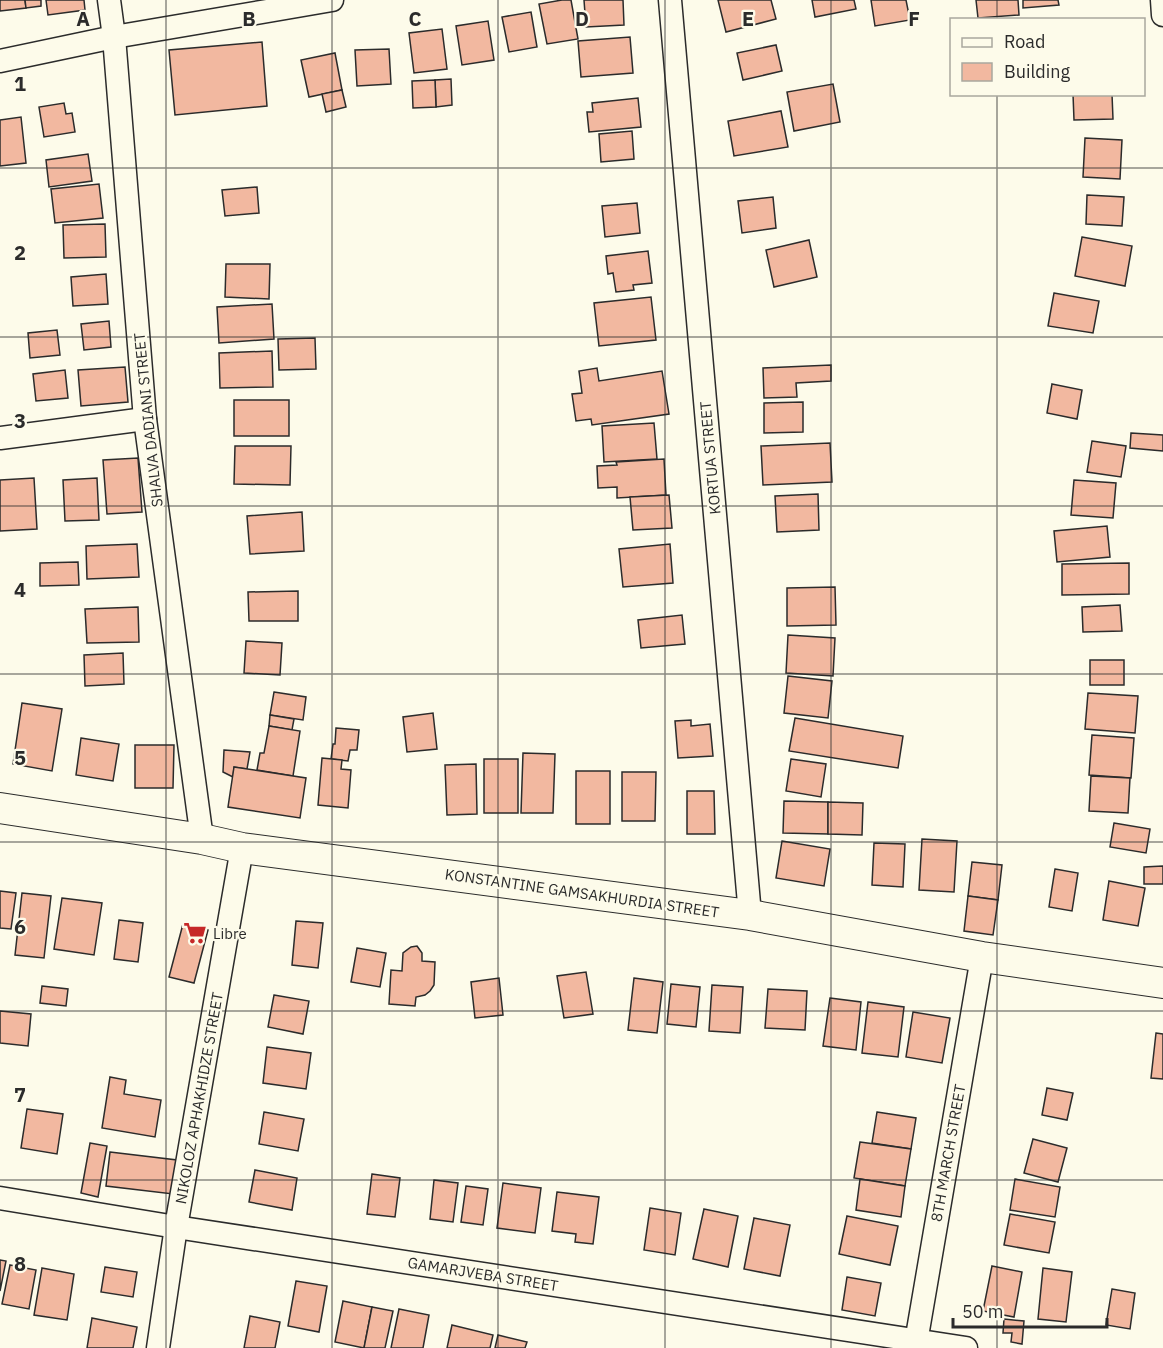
<svg xmlns="http://www.w3.org/2000/svg" width="1163" height="1348" viewBox="0 0 1163 1348" font-family="'IBM Plex Sans',sans-serif">
  <style>
    .building { fill: #f2b8a0; stroke: #2b2b2b; stroke-width: 1.5 }
    .lines { fill: none; stroke-linecap: round; stroke-linejoin: round }
    .minor-casing { stroke: #2b2b2b; stroke-width: 25 }
    .major-casing { stroke: #2b2b2b; stroke-width: 32 }
    .minor { stroke: #fdfbea; stroke-width: 22 }
    .major { stroke: #fdfbea; stroke-width: 30 }
    .grid { fill: none; stroke: #2b2b2b; stroke-width: 1.5; stroke-opacity: 0.55 }
    .labels { text-anchor: middle; dominant-baseline: central; stroke-width: 4.5; stroke-linejoin: round; paint-order: stroke }
    .street-label { font-size: 15px; fill: #2b2b2b; stroke: #fdfbea }
    .poi-label { font-size: 15px; fill: #2b2b2b; stroke: #fdfbea; text-anchor: start }
    .grid-label { font-size: 20px; text-anchor: middle; font-weight: bold; fill: #2b2b2b; stroke: #fdfbea; stroke-width: 4.5; stroke-linejoin: round; paint-order: stroke }
  </style>
  <rect width="100%" height="100%" fill="#fdfbea"/>
  <g class="building">
    <polygon points="0,0 25,0 26,8 0,11"/>
    <polygon points="25,0 41,0 41,6 26,8"/>
    <polygon points="46,0 84,0 85,10 48,15"/>
    <polygon points="562,0 571,0 578,39 547,44 539,4"/>
    <polygon points="584,0 623,0 624,25 586,27"/>
    <polygon points="718,0 771,0 776,19 726,32"/>
    <polygon points="812,0 854,0 856,9 815,17"/>
    <polygon points="871,0 906,0 910,20 875,26"/>
    <polygon points="976,0 1018,0 1019,15 978,18"/>
    <polygon points="1023,0 1058,0 1059,5 1023,8"/>
    <polygon points="531,12 537,47 509,52 502,17"/>
    <polygon points="488,21 494,60 462,65 456,26"/>
    <polygon points="442,29 447,69 414,73 409,33"/>
    <polygon points="630,37 633,73 581,77 578,41"/>
    <polygon points="262,42 267,106 175,115 169,50"/>
    <polygon points="776,45 782,71 743,80 737,53"/>
    <polygon points="389,49 391,84 357,86 355,50"/>
    <polygon points="335,53 342,90 309,97 301,60"/>
    <polygon points="451,79 452,105 436,107 435,80"/>
    <polygon points="435,80 436,107 413,108 412,81"/>
    <polygon points="833,84 840,122 794,131 787,92"/>
    <polygon points="342,90 346,107 326,112 322,94"/>
    <polygon points="1073,94 1112,94 1113,119 1074,120"/>
    <polygon points="638,98 641,127 589,132 587,112 593,112 592,103"/>
    <polygon points="64,103 66,114 72,113 75,132 44,137 39,107"/>
    <polygon points="781,111 788,147 734,156 728,121"/>
    <polygon points="21,117 26,163 0,166 0,120"/>
    <polygon points="632,131 634,159 601,162 599,134"/>
    <polygon points="1085,138 1122,140 1120,179 1083,177"/>
    <polygon points="88,154 92,181 49,187 46,160"/>
    <polygon points="99,184 103,218 55,223 51,189"/>
    <polygon points="257,187 259,213 225,216 222,190"/>
    <polygon points="1087,195 1124,197 1122,226 1086,224"/>
    <polygon points="773,197 776,228 742,233 738,201"/>
    <polygon points="637,203 640,233 605,237 602,206"/>
    <polygon points="105,224 106,257 64,258 63,225"/>
    <polygon points="1082,237 1132,246 1125,286 1075,276"/>
    <polygon points="809,240 817,277 774,287 766,250"/>
    <polygon points="648,251 652,283 633,285 634,290 616,292 613,273 608,274 606,256"/>
    <polygon points="226,264 270,264 269,299 225,297"/>
    <polygon points="106,274 108,304 73,306 71,277"/>
    <polygon points="1054,293 1099,301 1093,333 1048,326"/>
    <polygon points="651,297 656,340 599,346 594,303"/>
    <polygon points="272,304 274,339 219,343 217,307"/>
    <polygon points="109,321 111,347 84,350 81,324"/>
    <polygon points="57,330 60,355 30,358 28,333"/>
    <polygon points="315,338 316,369 279,370 278,339"/>
    <polygon points="272,351 273,387 220,388 219,353"/>
    <polygon points="831,365 831,381 796,383 797,397 764,398 763,368"/>
    <polygon points="125,367 128,402 81,406 78,370"/>
    <polygon points="597,368 599,381 662,371 669,414 592,425 591,419 576,421 572,394 582,393 579,371"/>
    <polygon points="65,370 68,398 36,401 33,374"/>
    <polygon points="1052,384 1082,390 1077,419 1047,413"/>
    <rect x="234" y="400" width="55" height="36"/>
    <polygon points="803,402 803,432 764,433 764,403"/>
    <polygon points="654,423 657,459 604,462 602,426"/>
    <polygon points="1131,433 1163,435 1163,451 1130,448"/>
    <polygon points="1092,441 1126,446 1121,477 1087,472"/>
    <polygon points="830,443 832,482 763,485 761,446"/>
    <polygon points="235,446 291,446 290,485 234,484"/>
    <polygon points="138,458 142,512 107,514 103,460"/>
    <polygon points="664,459 666,495 617,498 617,487 598,488 597,466 617,465 616,462"/>
    <polygon points="34,478 37,529 0,531 0,480"/>
    <polygon points="97,478 99,520 65,521 63,480"/>
    <polygon points="1074,480 1116,483 1113,518 1071,515"/>
    <polygon points="818,494 819,530 777,532 775,496"/>
    <polygon points="669,495 672,528 633,530 630,497"/>
    <polygon points="302,512 304,551 250,554 247,516"/>
    <polygon points="1107,526 1110,557 1057,562 1054,531"/>
    <polygon points="137,544 139,577 87,579 86,546"/>
    <polygon points="670,544 673,583 623,587 619,549"/>
    <polygon points="78,562 79,585 40,586 40,563"/>
    <polygon points="1129,563 1129,594 1062,595 1062,564"/>
    <polygon points="835,587 836,625 787,626 787,588"/>
    <polygon points="298,591 298,621 249,621 248,592"/>
    <polygon points="1120,605 1122,631 1083,632 1082,607"/>
    <polygon points="138,607 139,642 87,643 85,609"/>
    <polygon points="682,615 685,644 641,648 638,620"/>
    <polygon points="788,635 835,638 833,676 786,673"/>
    <polygon points="246,641 282,643 280,675 244,673"/>
    <polygon points="123,653 124,684 85,686 84,655"/>
    <rect x="1090" y="660" width="34" height="25"/>
    <polygon points="788,676 832,681 828,718 784,713"/>
    <polygon points="274,692 306,697 303,720 270,715"/>
    <polygon points="1088,693 1138,696 1135,733 1085,729"/>
    <polygon points="22,703 62,709 52,771 13,764"/>
    <polygon points="433,713 437,749 407,752 403,717"/>
    <polygon points="270,715 294,719 292,730 269,726"/>
    <polygon points="795,718 903,736 898,768 789,751"/>
    <polygon points="691,720 691,726 710,724 713,756 678,758 675,721"/>
    <polygon points="269,726 300,731 293,776 257,770 260,753 264,753"/>
    <polygon points="336,728 359,730 357,750 350,750 348,761 331,759 333,744 335,744"/>
    <polygon points="1092,735 1134,738 1131,778 1089,775"/>
    <polygon points="81,738 119,744 113,781 76,775"/>
    <polygon points="135,745 174,745 173,788 135,788"/>
    <polygon points="224,750 250,752 247,769 234,767 233,777 223,772"/>
    <polygon points="523,753 555,754 553,813 521,813"/>
    <polygon points="322,758 342,760 341,769 351,770 348,808 318,805"/>
    <rect x="484" y="759" width="34" height="54"/>
    <polygon points="791,759 826,764 821,797 786,791"/>
    <polygon points="476,764 477,814 447,815 445,765"/>
    <polygon points="234,767 306,778 300,818 228,807"/>
    <rect x="576" y="771" width="34" height="53"/>
    <polygon points="622,772 656,772 655,821 622,821"/>
    <polygon points="1091,776 1130,778 1128,813 1089,811"/>
    <polygon points="687,791 714,791 715,834 687,834"/>
    <polygon points="784,801 828,802 828,834 783,833"/>
    <polygon points="828,802 863,803 862,835 828,834"/>
    <polygon points="1114,823 1150,829 1146,853 1110,847"/>
    <polygon points="922,839 957,841 954,892 919,890"/>
    <polygon points="782,841 830,849 824,886 776,878"/>
    <polygon points="874,843 905,844 903,887 872,885"/>
    <polygon points="972,862 1002,865 998,900 968,896"/>
    <polygon points="1163,866 1163,884 1144,884 1144,867"/>
    <polygon points="1055,869 1078,873 1072,911 1049,907"/>
    <polygon points="1109,881 1145,888 1138,926 1103,920"/>
    <polygon points="0,891 16,893 11,929 0,928"/>
    <polygon points="22,893 51,896 44,958 15,955"/>
    <polygon points="968,896 998,900 993,935 964,931"/>
    <polygon points="62,898 102,903 94,955 54,949"/>
    <polygon points="119,920 143,923 138,962 114,959"/>
    <polygon points="296,921 323,923 318,968 292,965"/>
    <polygon points="183,924 208,930 194,983 169,977"/>
    <polygon points="417,946 422,953 422,961 435,962 434,985 430,991 425,995 416,997 415,1006 389,1004 391,970 402,971 403,953 411,947"/>
    <polygon points="357,948 386,953 380,987 351,982"/>
    <polygon points="586,972 593,1014 564,1018 557,976"/>
    <polygon points="499,978 503,1015 475,1018 471,982"/>
    <polygon points="634,978 663,982 657,1033 628,1030"/>
    <polygon points="671,984 700,987 696,1027 667,1024"/>
    <polygon points="712,985 743,987 740,1033 709,1031"/>
    <polygon points="42,986 68,989 66,1006 40,1003"/>
    <polygon points="768,989 807,991 805,1030 765,1028"/>
    <polygon points="274,995 309,1001 303,1034 268,1027"/>
    <polygon points="830,998 861,1002 856,1050 823,1046"/>
    <polygon points="868,1002 904,1007 898,1057 862,1053"/>
    <polygon points="0,1011 31,1014 28,1046 0,1043"/>
    <polygon points="913,1012 950,1018 942,1063 906,1057"/>
    <polygon points="1156,1033 1163,1034 1163,1079 1151,1078"/>
    <polygon points="267,1047 311,1053 306,1089 263,1083"/>
    <polygon points="110,1077 126,1080 124,1094 161,1100 155,1137 102,1128"/>
    <polygon points="1047,1088 1073,1093 1067,1120 1042,1115"/>
    <polygon points="27,1109 63,1114 57,1154 21,1148"/>
    <polygon points="264,1112 304,1119 298,1151 259,1144"/>
    <polygon points="877,1112 916,1118 911,1149 872,1143"/>
    <polygon points="1033,1139 1067,1148 1058,1182 1024,1173"/>
    <polygon points="860,1142 911,1149 905,1186 854,1178"/>
    <polygon points="90,1143 107,1146 98,1197 81,1193"/>
    <polygon points="110,1152 177,1160 173,1194 106,1186"/>
    <polygon points="255,1170 297,1178 292,1210 249,1202"/>
    <polygon points="372,1174 400,1178 395,1217 367,1214"/>
    <polygon points="860,1179 905,1186 901,1217 856,1210"/>
    <polygon points="1015,1179 1060,1187 1055,1217 1010,1210"/>
    <polygon points="434,1180 458,1183 453,1222 430,1219"/>
    <polygon points="503,1183 541,1188 535,1233 497,1228"/>
    <polygon points="466,1186 488,1189 483,1225 461,1222"/>
    <polygon points="557,1192 599,1197 593,1244 575,1242 576,1234 552,1231"/>
    <polygon points="650,1208 681,1213 675,1255 644,1250"/>
    <polygon points="704,1209 738,1216 728,1267 693,1259"/>
    <polygon points="1010,1214 1055,1222 1049,1253 1004,1245"/>
    <polygon points="847,1216 898,1226 890,1265 839,1254"/>
    <polygon points="754,1218 790,1225 780,1276 744,1269"/>
    <polygon points="0,1260 6,1261 0,1291"/>
    <polygon points="10,1265 36,1270 29,1309 2,1304"/>
    <polygon points="992,1266 1022,1272 1014,1317 983,1311"/>
    <polygon points="105,1267 137,1272 133,1297 101,1292"/>
    <polygon points="42,1268 74,1274 67,1320 34,1315"/>
    <polygon points="1043,1268 1072,1272 1066,1322 1038,1319"/>
    <polygon points="847,1277 881,1283 875,1316 842,1310"/>
    <polygon points="296,1281 327,1286 319,1332 288,1326"/>
    <polygon points="1112,1289 1135,1293 1130,1329 1106,1325"/>
    <polygon points="343,1301 372,1307 364,1348 335,1342"/>
    <polygon points="372,1307 393,1311 385,1348 364,1348"/>
    <polygon points="399,1309 429,1315 423,1348 391,1348"/>
    <polygon points="250,1316 280,1322 275,1348 244,1348"/>
    <polygon points="92,1318 137,1327 133,1348 87,1348"/>
    <polygon points="1004,1319 1024,1321 1022,1344 1011,1342 1012,1333 1003,1333"/>
    <polygon points="452,1325 493,1335 490,1348 447,1348"/>
    <polygon points="498,1335 527,1342 525,1348 495,1348"/>
  </g>
  <g class="lines">
    <g class="minor-casing">
      <g id="minor">
        <polyline points="109,0 114,37 145,419 202,839"/>
        <polyline points="670,0 750,915"/>
        <polyline points="1162,0 1163,15"/>
        <polyline points="0,61 114,37 332,0"/>
        <polyline points="0,438 145,419"/>
        <polyline points="0,1198 176,1227 966,1348"/>
        <polyline points="158,1348 176,1227 242,848"/>
        <polyline points="915,1348 982,957"/>
      </g>
    </g>
    <g class="major-casing">
      <polyline id="major" points="0,808 202,839 242,848 750,915 982,957 1163,983"/>
    </g>
    <use href="#minor" class="minor"/>
    <use href="#major" class="major"/>
  </g>
  <path class="grid" d="M166 0V1348M332 0V1348M498 0V1348M665 0V1348M831 0V1348M997 0V20M997 94V1348M0 168H1163M0 337H1163M0 506H1163M0 674H1163M0 842H1163M0 1011H1163M0 1180H1163"/>
  <defs>
    <g id="supermarket-bare" transform="scale(1.8)"><path d="M-6-5.5h2.5l.6 2H6L4.5 2H-2.5L-4.4-4H-6ZM-1.5 3.2a1.3 1.3 0 1 0 .1 0ZM3 3.2a1.3 1.3 0 1 0 .1 0Z" fill="#c62828" stroke="#fdfbea" stroke-width="2.5" paint-order="stroke"/></g>
  </defs>
  <g fill-rule="evenodd">
    <use href="#supermarket-bare" x="195" y="933"/>
  </g>
  <g class="labels">
    <g class="street-label">
      <text transform="translate(148 420) rotate(-96)">SHALVA DADIANI STREET</text>
      <text transform="translate(710 458) rotate(-95)">KORTUA STREET</text>
      <text transform="translate(582 893) rotate(8)">KONSTANTINE GAMSAKHURDIA STREET</text>
      <text transform="translate(199 1098) rotate(-80)">NIKOLOZ APHAKHIDZE STREET</text>
      <text transform="translate(948 1153) rotate(-80)">8TH MARCH STREET</text>
      <text transform="translate(483 1274) rotate(9)">GAMARJVEBA STREET</text>
    </g>
    <g class="poi-label">
      <text x="213" y="933">Libre</text>
    </g>
  </g>
  <g class="grid-label">
    <text x="83" y="26">A</text>
    <text x="249" y="26">B</text>
    <text x="415" y="26">C</text>
    <text x="582" y="26">D</text>
    <text x="748" y="26">E</text>
    <text x="914" y="26">F</text>
    <text x="20" y="91">1</text>
    <text x="20" y="260">2</text>
    <text x="20" y="428">3</text>
    <text x="20" y="597">4</text>
    <text x="20" y="765">5</text>
    <text x="20" y="934">6</text>
    <text x="20" y="1102">7</text>
    <text x="20" y="1271">8</text>
  </g>
  <rect x="950" y="18" width="195" height="78" fill="#fdfbea" stroke="#a9a89e" stroke-width="1.5"/>
  <rect x="962" y="38" width="30" height="9" fill="#fdfbea" stroke="#a9a89e" stroke-width="1.5"/>
  <text x="1004" y="48" font-size="18" fill="#2b2b2b">Road</text>
  <rect x="962" y="63" width="30" height="18" fill="#f2b8a0" stroke="#a9a89e" stroke-width="1.5"/>
  <text x="1004" y="78" font-size="18" fill="#2b2b2b">Building</text>
  <path d="M953 1318v9h154v-9" fill="none" stroke="#2b2b2b" stroke-width="3"/>
  <text x="962" y="1318" font-size="18" fill="#2b2b2b" stroke="#fdfbea" stroke-width="4.5" paint-order="stroke">50 m</text>
</svg>
